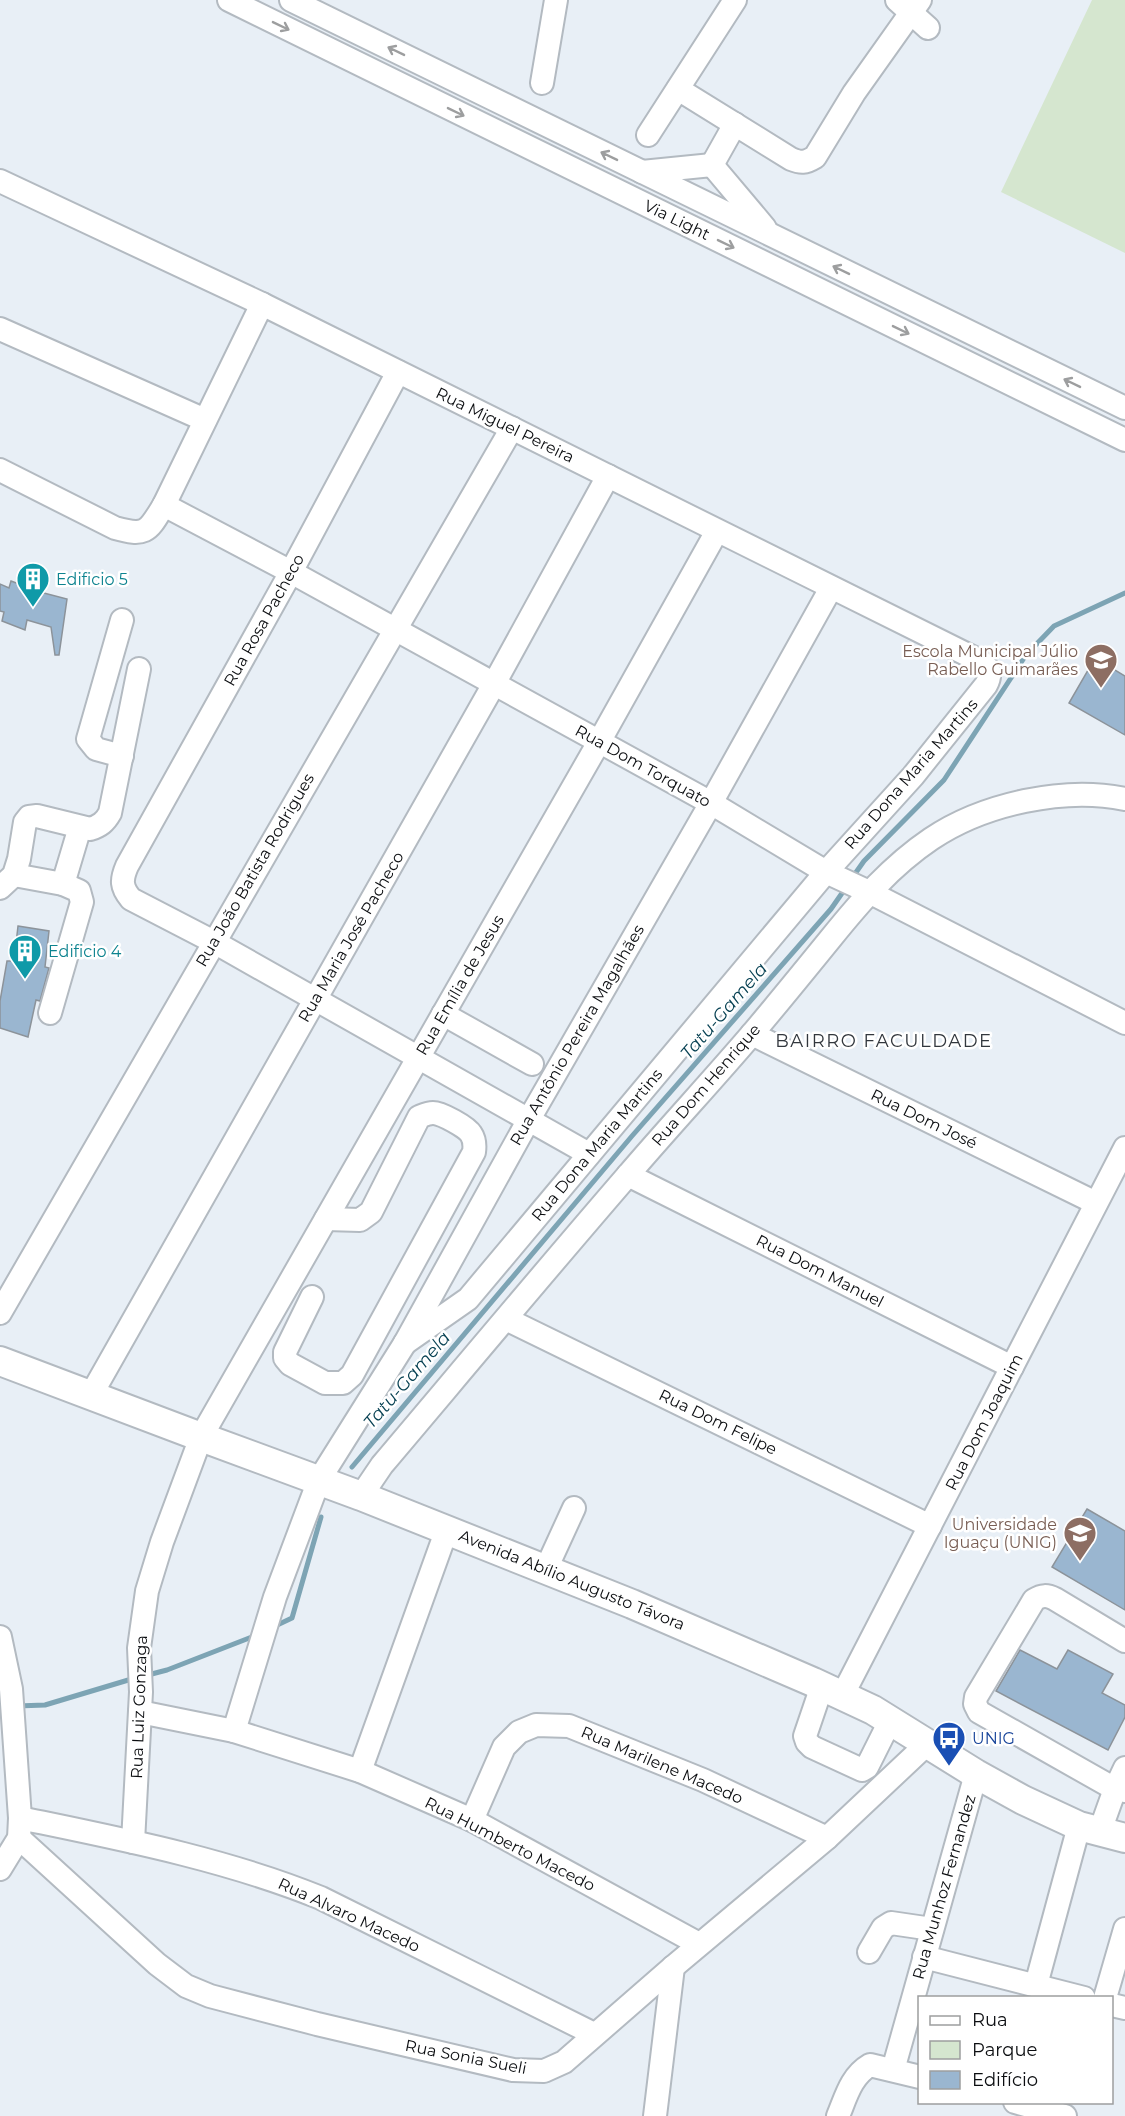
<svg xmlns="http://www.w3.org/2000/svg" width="1125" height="2116" viewBox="0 0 1125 2116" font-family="Montserrat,sans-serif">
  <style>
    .green { fill: #d5e6cf }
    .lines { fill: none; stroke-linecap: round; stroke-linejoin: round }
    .stream { stroke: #7da4b4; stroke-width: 5 }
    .building { fill: #9ab6d0; stroke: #8c939a; stroke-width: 1.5 }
    .minor-casing { stroke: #b3bac1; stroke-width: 26 }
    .major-casing { stroke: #b3bac1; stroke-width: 32 }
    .minor { stroke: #fff; stroke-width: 22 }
    .major { stroke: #fff; stroke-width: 28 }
    .oneway { stroke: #9d9e9f }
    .labels { text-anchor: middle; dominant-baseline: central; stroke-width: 5; stroke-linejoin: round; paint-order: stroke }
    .street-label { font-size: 16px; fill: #0b0d10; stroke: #fff }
    .culture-label { font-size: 16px; fill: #0d838f; stroke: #fff; text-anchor: start }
    .education-label { font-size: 16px; fill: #785e54; stroke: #fff; text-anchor: end }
    .transit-label { font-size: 16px; fill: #164399; stroke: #fff; text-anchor: start }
    .water-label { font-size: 18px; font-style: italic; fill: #074153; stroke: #fff }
    .neighbourhood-label { font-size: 18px; letter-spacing: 1.5px; fill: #32373d; stroke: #fff }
  </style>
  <rect width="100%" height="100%" fill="#e8eff6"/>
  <polygon class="green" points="1092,0 1125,0 1125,253 1001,192"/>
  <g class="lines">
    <g class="stream">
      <polyline points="852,878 864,861 944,780 1026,655 1054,626 1125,593"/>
      <polyline points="352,1467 632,1136 831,909 847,886"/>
      <polyline points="273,1627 292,1618 321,1517"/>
      <polyline points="144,1676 167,1670 257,1635"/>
      <polyline points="17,1706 45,1705 135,1678"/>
    </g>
  </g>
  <g class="building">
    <polygon points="11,581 40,592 67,599 59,655 55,655 51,627 27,620 25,630 2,621 4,612 0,611 0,584 9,588"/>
    <polygon points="1095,658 1125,676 1125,735 1069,703"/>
    <polygon points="18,926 49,931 45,967 49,968 40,1001 36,1000 28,1037 0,1028 0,1001 7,961 14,961"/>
    <polygon points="1087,1509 1125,1531 1125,1610 1052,1567"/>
    <polygon points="1020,1650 1057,1669 1068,1650 1113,1674 1102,1693 1125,1705 1125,1717 1108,1750 996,1691"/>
  </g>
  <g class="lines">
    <g class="minor-casing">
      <g id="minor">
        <polyline points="229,0 1125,440"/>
        <polyline points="291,0 1125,408"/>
        <polyline points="897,0 928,28"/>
        <polyline points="542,83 556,0"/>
        <path d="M678 89 791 159C801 163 805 163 815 157L854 93 920 0"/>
        <polyline points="648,135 735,0"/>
        <polyline points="712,165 765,228"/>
        <polyline points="712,165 735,124"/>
        <polyline points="642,172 712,165"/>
        <path d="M0 181 262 304 976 659C988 665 993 672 986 685L913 776 826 872 468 1299 405 1343"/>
        <polyline points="0,329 205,420"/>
        <path d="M398 372 291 572 127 866C121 880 121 887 131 899L214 942 589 1154"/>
        <path d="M0 470 115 528C147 537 148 531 164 505L262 304"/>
        <polyline points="164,505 291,572 711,803 826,872 869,892 1125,1023"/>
        <polyline points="122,756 96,749 88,739 122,620"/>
        <polyline points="14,875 63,884 80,827"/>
        <path d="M0 888 14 875 19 859 25 822 29 817 37 816 90 829C100 826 105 822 110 813L139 669"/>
        <polyline points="50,1013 82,902 79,891 63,884"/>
        <polyline points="443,1014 532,1064"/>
        <polyline points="752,1034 1096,1203"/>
        <polyline points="628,1175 1012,1367"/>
        <path d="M312 1297 285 1352V1358L290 1364 325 1383H343L352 1375 474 1152C475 1145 475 1140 471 1134 467 1127 441 1113 433 1113 428 1113 424 1115 419 1117L371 1212 360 1220 326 1219"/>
        <polyline points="0,1313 512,428"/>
        <polyline points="506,1319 930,1526"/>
        <polyline points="91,1395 494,684 608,476"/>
        <path d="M361 1496 382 1465C464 1368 545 1271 628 1175 669 1127 711 1082 752 1034 779 1002 805 970 831 938 861 901 891 866 931 839 983 804 1064 786 1125 799"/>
        <polyline points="546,1569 574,1508"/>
        <polyline points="0,1637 11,1689 20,1818 19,1838 0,1869"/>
        <path d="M1125 1641 1055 1599C1047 1595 1042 1595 1034 1600L976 1697 975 1704 979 1712 1115 1789 1125 1791"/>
        <polyline points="822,1686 805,1736 807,1742 812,1747 862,1770 867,1767 890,1721"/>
        <polyline points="842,1696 1125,1148"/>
        <polyline points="140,1712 234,1731 360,1771 472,1820 699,1944"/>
        <polyline points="234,1731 275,1597 319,1480 405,1343 528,1121 711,803 831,588"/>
        <polyline points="360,1771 447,1529"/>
        <path d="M20 1818C121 1839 225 1859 321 1898L594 2034"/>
        <polyline points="472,1820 504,1747 519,1732 536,1725 569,1726 703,1780 827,1838"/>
        <polyline points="1100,1831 1115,1789 1125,1768"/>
        <polyline points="19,1838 157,1964 186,1986 210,1996 317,2024 513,2070 544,2071 564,2062 673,1967 827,1838 927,1744"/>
        <polyline points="133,1842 141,1692 139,1648 147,1591 162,1542 201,1437 599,742 717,531"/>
        <polyline points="869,1952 883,1928 891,1923 932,1929"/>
        <polyline points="924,1957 1084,1998"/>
        <polyline points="1036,1985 1079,1826"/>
        <polyline points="1105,1998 1125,1929"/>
        <polyline points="1112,2005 1125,2008"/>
        <polyline points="893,2070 976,1774"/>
        <polyline points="1015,2102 1065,2116"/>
        <polyline points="655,2116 673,1967"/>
        <path d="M838 2116C846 2097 851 2076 870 2065L920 2077"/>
      </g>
    </g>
    <g class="major-casing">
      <polyline id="major" points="0,1361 201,1437 361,1496 632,1604 813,1682 873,1710 976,1774 1023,1800 1079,1826 1125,1838"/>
    </g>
    <use href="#minor" class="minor"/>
    <use href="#major" class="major"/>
  </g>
  <defs><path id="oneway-shaft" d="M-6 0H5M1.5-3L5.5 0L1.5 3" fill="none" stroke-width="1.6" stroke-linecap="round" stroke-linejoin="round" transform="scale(1.5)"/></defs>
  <g class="oneway">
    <use href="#oneway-shaft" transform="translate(281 26) rotate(26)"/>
    <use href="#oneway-shaft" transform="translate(396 51) rotate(-154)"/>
    <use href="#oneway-shaft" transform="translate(456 112) rotate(26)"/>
    <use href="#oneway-shaft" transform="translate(609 156) rotate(-154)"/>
    <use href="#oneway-shaft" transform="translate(726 244) rotate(26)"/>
    <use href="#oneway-shaft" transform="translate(841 270) rotate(-154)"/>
    <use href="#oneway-shaft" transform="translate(901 330) rotate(26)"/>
    <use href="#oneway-shaft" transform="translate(1072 383) rotate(-154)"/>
  </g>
  <defs>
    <g id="building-pin" transform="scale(1.725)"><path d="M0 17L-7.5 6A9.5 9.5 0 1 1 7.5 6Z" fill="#0f9aa8" stroke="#fff"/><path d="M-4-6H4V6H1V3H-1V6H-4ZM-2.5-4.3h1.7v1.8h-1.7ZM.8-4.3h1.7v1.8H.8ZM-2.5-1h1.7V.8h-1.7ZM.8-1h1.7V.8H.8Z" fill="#fff"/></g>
    <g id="school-pin" transform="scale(1.725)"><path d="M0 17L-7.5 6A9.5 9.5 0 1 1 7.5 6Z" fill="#8d6e63" stroke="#fff"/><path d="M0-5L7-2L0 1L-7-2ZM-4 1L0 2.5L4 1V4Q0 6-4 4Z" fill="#fff"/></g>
    <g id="university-pin" transform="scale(1.725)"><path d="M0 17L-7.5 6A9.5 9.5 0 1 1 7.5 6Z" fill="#8d6e63" stroke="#fff"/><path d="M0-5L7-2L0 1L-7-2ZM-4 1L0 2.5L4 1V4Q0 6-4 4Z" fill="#fff"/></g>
    <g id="bus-pin" transform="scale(1.725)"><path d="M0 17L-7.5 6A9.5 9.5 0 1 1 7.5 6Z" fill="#1a4fb4" stroke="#fff"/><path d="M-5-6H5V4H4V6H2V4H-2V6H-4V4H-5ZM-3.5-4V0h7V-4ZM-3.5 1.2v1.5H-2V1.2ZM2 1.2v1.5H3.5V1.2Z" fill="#fff"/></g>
  </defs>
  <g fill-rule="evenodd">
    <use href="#building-pin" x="33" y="579"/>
    <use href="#school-pin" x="1101" y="660"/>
    <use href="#building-pin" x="25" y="951"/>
    <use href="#university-pin" x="1080" y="1533"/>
    <use href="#bus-pin" x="949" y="1738"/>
  </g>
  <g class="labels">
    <g class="street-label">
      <text transform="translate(677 220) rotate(26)">Via Light</text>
      <text transform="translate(505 425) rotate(26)">Rua Miguel Pereira</text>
      <text transform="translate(264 620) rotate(-61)">Rua Rosa Pacheco</text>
      <text transform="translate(643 766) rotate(29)">Rua Dom Torquato</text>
      <text transform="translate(911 774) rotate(-49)">Rua Dona Maria Martins</text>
      <text transform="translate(255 870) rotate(-60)">Rua João Batista Rodrigues</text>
      <text transform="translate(351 937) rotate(-60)">Rua Maria José Pacheco</text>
      <text transform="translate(460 985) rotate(-60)">Rua Emília de Jesus</text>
      <text transform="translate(577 1035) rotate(-60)">Rua Antônio Pereira Magalhães</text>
      <text transform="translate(706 1085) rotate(-49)">Rua Dom Henrique</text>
      <text transform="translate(924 1119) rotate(26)">Rua Dom José</text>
      <text transform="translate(597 1145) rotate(-50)">Rua Dona Maria Martins</text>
      <text transform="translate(820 1271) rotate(27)">Rua Dom Manuel</text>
      <text transform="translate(718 1422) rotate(26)">Rua Dom Felipe</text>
      <text transform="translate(984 1422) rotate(-63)">Rua Dom Joaquim</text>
      <text transform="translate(572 1580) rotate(22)">Avenida Abílio Augusto Távora</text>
      <text transform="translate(139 1707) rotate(-88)">Rua Luiz Gonzaga</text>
      <text transform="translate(662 1765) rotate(23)">Rua Marilene Macedo</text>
      <text transform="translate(510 1844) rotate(27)">Rua Humberto Macedo</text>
      <text transform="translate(944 1887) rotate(-74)">Rua Munhoz Fernandez</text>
      <text transform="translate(349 1915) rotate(25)">Rua Alvaro Macedo</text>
      <text transform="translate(466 2057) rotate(11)">Rua Sonia Sueli</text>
    </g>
    <g class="culture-label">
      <text x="56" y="579">Edificio 5</text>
      <text x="48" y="951">Edificio 4</text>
    </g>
    <g class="education-label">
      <text x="1078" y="651">Escola Municipal Júlio<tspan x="1078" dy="18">Rabello Guimarães</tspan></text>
      <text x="1057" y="1524">Universidade<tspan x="1057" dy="18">Iguaçu (UNIG)</tspan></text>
    </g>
    <g class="transit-label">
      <text x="972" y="1738">UNIG</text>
    </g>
    <g class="water-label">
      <text transform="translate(724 1011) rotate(-49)">Tatu-Gamela</text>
      <text transform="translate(407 1380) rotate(-49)">Tatu-Gamela</text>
    </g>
    <g class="neighbourhood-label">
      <text x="884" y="1041">BAIRRO FACULDADE</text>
    </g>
  </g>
  <rect x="918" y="1996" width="195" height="108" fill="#ffffff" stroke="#9d9e9f" stroke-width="1.5"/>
  <rect x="930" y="2016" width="30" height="9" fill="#ffffff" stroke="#9d9e9f" stroke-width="1.5"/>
  <text x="972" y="2026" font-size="18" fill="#0b0d10">Rua</text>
  <rect x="930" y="2041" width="30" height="18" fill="#d5e6cf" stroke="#9d9e9f" stroke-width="1.5"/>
  <text x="972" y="2056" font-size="18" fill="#0b0d10">Parque</text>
  <rect x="930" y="2071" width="30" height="18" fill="#9ab6d0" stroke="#9d9e9f" stroke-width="1.5"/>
  <text x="972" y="2086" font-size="18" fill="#0b0d10">Edifício</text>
</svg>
